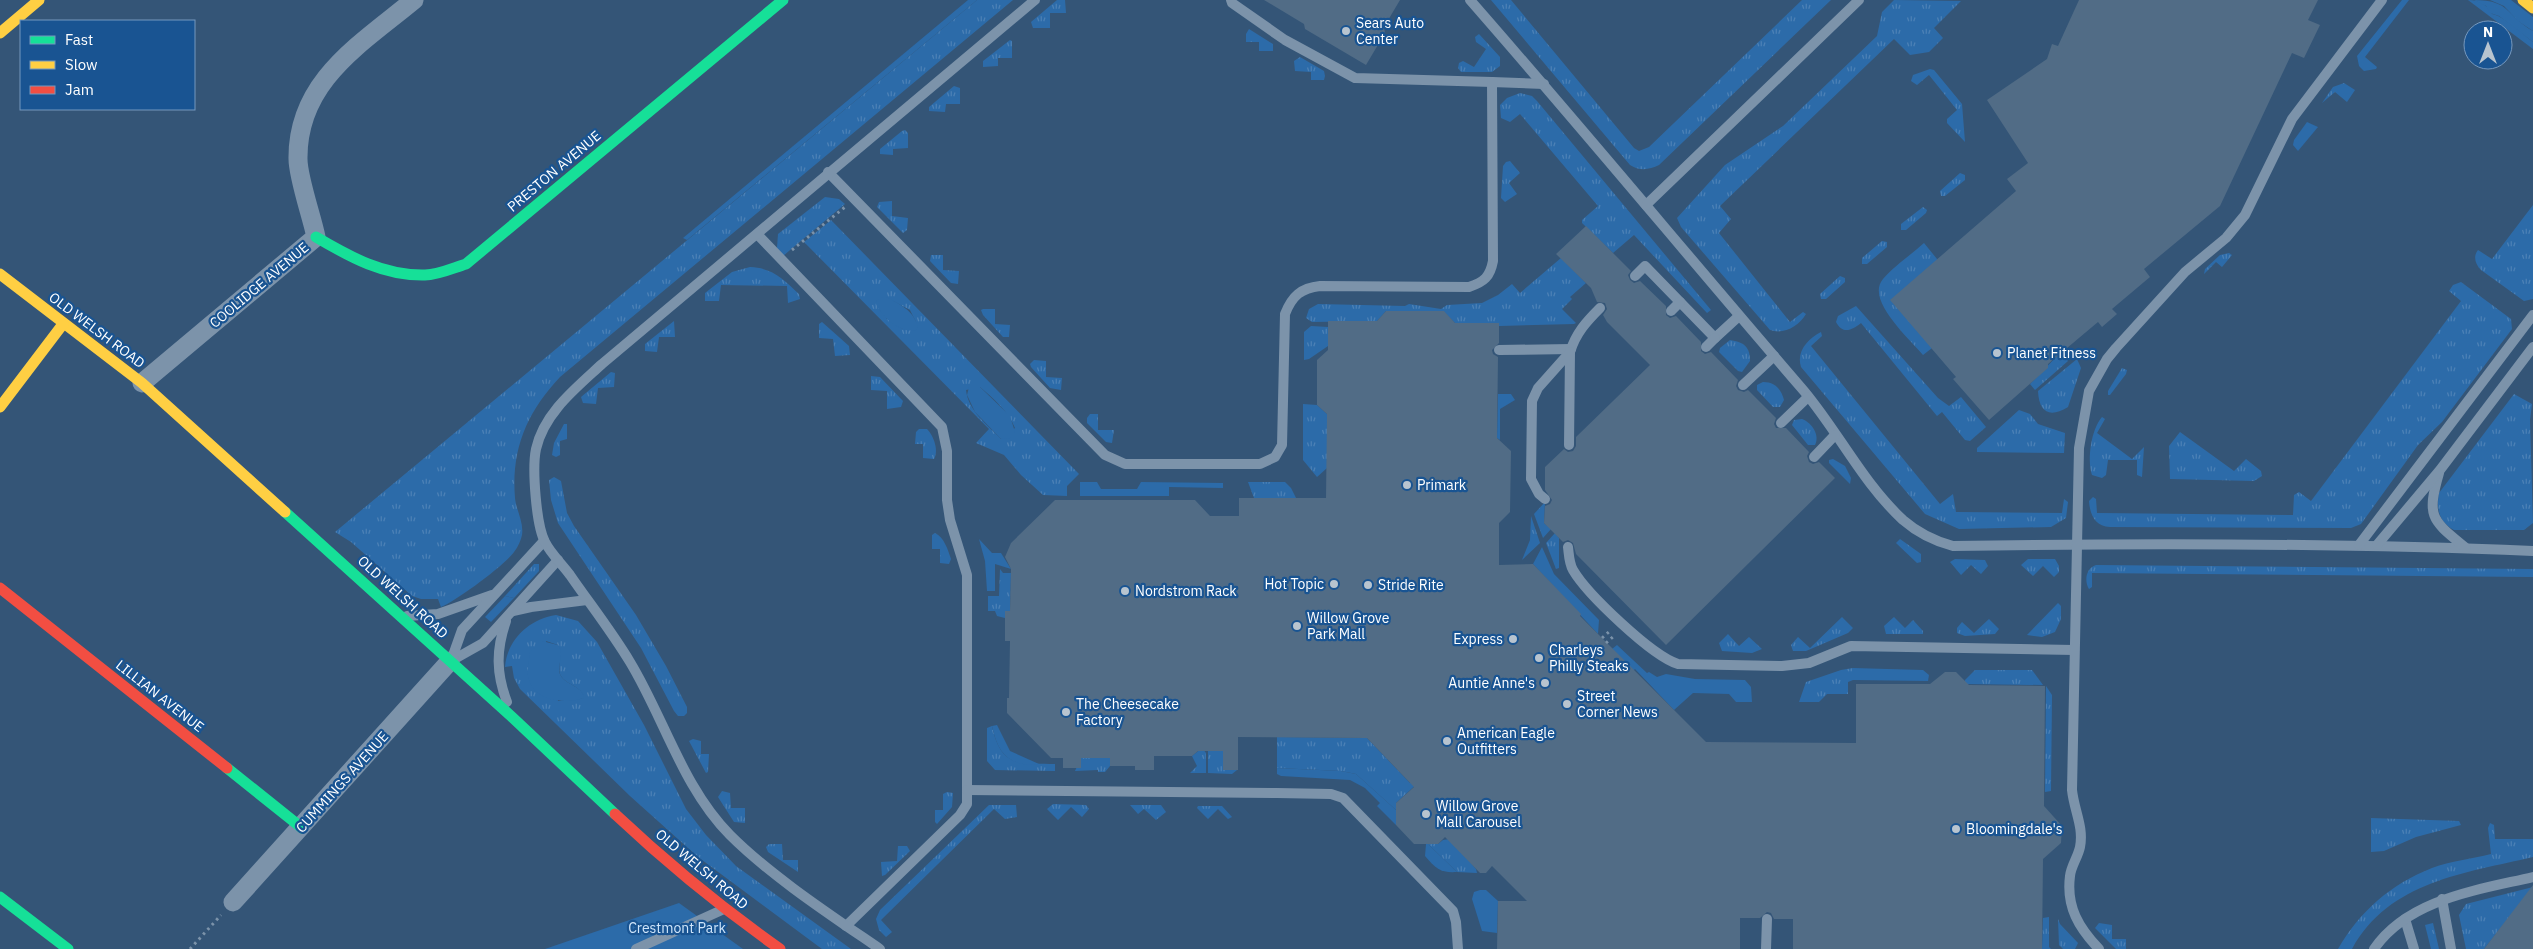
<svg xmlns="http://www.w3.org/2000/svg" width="2533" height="949" viewBox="0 0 2533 949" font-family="'IBM Plex Sans',sans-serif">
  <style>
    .grass { fill: url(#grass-tufts); fill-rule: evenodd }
    .green { fill: #2c6ba9 }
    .building { fill: #516c86 }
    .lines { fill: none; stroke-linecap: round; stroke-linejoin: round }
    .path { stroke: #7c93aa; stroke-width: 3; stroke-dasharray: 2.5 4; stroke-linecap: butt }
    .lane { stroke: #7c93aa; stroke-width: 10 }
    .street { stroke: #7c93aa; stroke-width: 19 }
    .fast { stroke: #16e098; stroke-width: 11 }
    .slow { stroke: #ffcf43; stroke-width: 11 }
    .jam { stroke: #f24e42; stroke-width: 11 }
    .poi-dot { fill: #b8c4cf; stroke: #195492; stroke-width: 2 }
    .labels { text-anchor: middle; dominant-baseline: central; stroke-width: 4.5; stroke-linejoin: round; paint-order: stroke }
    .poi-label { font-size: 14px; fill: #fff; stroke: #195492; text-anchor: start }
    .street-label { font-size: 14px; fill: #fff; stroke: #195492 }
    .park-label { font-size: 14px; fill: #cfe5fb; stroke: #195492 }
  </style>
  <defs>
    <pattern id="grass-tufts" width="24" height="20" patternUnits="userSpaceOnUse" patternTransform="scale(1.25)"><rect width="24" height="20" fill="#2c6ba9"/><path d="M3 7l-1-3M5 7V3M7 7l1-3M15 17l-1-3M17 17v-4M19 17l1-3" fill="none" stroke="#4c81b6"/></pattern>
  </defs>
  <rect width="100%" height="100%" fill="#345577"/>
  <g class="grass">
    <path d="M977 0H1013L560 377C527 412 511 449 515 498 516 510 524 522 522 535 521 540 518 547 514 552 505 565 456 601 441 607L438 599H421L412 596 351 542 335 532Z"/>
    <polygon points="1057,0 1065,0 1066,13 1050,13 1050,28 1033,28 1031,22"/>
    <path d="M1491 0H1511L1634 148 1639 151 1649 147 1802 0H1831L1659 165C1649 170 1639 171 1630 165Z"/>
    <path d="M1894 0 1961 1 1934 28 1943 38 1929 52 1910 55 1894 39 1720 206 1731 219 1719 233 1790 322 1803 312 1806 314C1799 326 1784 335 1770 330L1681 227 1677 218 1725 165 1783 126 1877 36 1882 12Z"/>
    <path d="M2468 0C2480 0 2486 4 2492 14 2502 15 2524 35 2533 42V49Z"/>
    <polygon points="2490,0 2511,0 2533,17 2533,31 2518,21 2504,6"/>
    <polygon points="1249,29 1273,44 1273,51 1259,51 1259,42 1246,42 1246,34"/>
    <polygon points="1479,34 1500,57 1500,66 1492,72 1461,72 1458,68 1459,63 1463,61 1474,67 1486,49 1476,42 1475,37"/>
    <polygon points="1010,40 1012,41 1012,58 998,58 998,66 983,67 983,61"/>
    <polygon points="1300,57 1324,71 1325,76 1324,80 1311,80 1311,72 1295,71 1294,61"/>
    <polygon points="1930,69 1934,70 1962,104 1965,142 1947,123 1947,119 1957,110 1929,75 1917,85 1911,81 1913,75"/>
    <polygon points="2344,83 2355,90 2347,102 2335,92 2322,103 2333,87"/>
    <polygon points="954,86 960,88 960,104 946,104 945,112 929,111 929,107"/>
    <polygon points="1520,93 1532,96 1537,101 1711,310 1707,313 1634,235 1613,253 1582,223 1582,220 1598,206 1520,114 1510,122 1501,118 1500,105 1507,98"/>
    <polygon points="902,131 905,130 908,133 908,148 893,149 893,155 880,154 880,149"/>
    <polygon points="1510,161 1520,173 1509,183 1517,194 1505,202 1501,198 1503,166 1506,162"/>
    <polygon points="1960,173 1965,175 1965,180 1945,196 1941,196 1940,191"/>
    <polygon points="825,197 839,199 845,204 783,256 777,248 778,234"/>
    <polygon points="892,201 892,216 908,218 907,230 903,233 877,207 879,202"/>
    <path d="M2533 205V299L2524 301 2481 270C2475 264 2473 256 2478 250L2492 259Z"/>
    <polygon points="1923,207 1927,210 1926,213 1906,230 1901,230 1901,224"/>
    <path d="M831 220 1079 474 1067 486V496L1043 495 1021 475 1004 455 976 443 989 429 804 242ZM893 301 910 310 916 322 903 329 886 318ZM980 387C994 399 1008 411 1015 428L1001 439C988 425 968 411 966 390Z"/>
    <polygon points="1882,241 1887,242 1887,247 1867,264 1862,264 1862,258"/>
    <path d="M1924 243 1937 259 1932 348 1923 355C1910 339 1865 300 1883 279 1894 266 1911 255 1924 243Z"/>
    <polygon points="2229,253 2232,255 2222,267 2216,262 2204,274 2205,269 2220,255"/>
    <polygon points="931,255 943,255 943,270 959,271 958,284 951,283 930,261"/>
    <polygon points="1561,258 1586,283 1570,297 1572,299 1562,309 1576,323 1574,324 1499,326 1498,323 1455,323 1443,311 1386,311 1377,321 1312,322 1306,318 1309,309 1318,304 1405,306 1409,304 1441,309 1447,305 1482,303 1498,295 1512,284 1520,293"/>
    <path d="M750 267C773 268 783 279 799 294L800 299 788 303 787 286 721 285 719 301H705V293L732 272Z"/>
    <polygon points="1840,276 1845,278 1845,282 1826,299 1821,299 1820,294"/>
    <path d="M2461 282 2511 319 2512 329 2442 422 2418 445 2361 524 2351 528 2110 527C2095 526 2090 515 2089 501L2093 497 2096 499 2097 513 2293 515 2294 495 2299 492 2311 501 2461 301 2449 291 2453 285Z"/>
    <path d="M1856 306 1938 398 1949 406 1961 397 1986 427 1970 441 1965 440 1942 412 1937 416 1861 323C1852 330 1843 335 1836 322L1838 316Z"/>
    <polygon points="983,309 995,309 995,324 1010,325 1009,337 1003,337 983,315 981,310"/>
    <polygon points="674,321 675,337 659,337 657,352 645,351 645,344"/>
    <polygon points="822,322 849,346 850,355 835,356 833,339 819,338 819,324"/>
    <polygon points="1311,326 1328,327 1328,346 1309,359 1304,360 1304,332"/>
    <path d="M1821 332 1822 336 1811 346 1940 504 1953 494 1956 512 2062 513 2064 499 2068 502 2066 518 2051 527 1959 529 1925 514 1801 367C1796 351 1808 339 1821 332Z"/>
    <path d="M1730 340C1744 342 1750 347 1750 361L1742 372 1738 371 1719 352 1720 348Z"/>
    <polygon points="2061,352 2068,361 2035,390 2030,384"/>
    <path d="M2077 359 2081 368 2068 407C2050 418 2039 413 2038 391Z"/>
    <polygon points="1034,360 1046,361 1046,377 1062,378 1061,390 1050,388 1031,367 1030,364"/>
    <polygon points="2122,368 2127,370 2126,374 2110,395 2108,395 2108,391"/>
    <polygon points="611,372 615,373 614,387 598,388 596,404 583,403 581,397"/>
    <polygon points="871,376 880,377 903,401 901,407 887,409 887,391 871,390"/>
    <path d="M1763 382C1775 382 1781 389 1784 400L1780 407H1773L1757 390V385Z"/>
    <path d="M2514 394 2532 404 2530 420 2533 523 2524 530H2454C2439 522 2436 509 2439 493Z"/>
    <polygon points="1303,404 1317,405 1327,414 1327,468 1317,477 1303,460"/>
    <polygon points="2019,410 2030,414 2038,424 2065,433 2064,453 1977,452 1977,448"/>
    <polygon points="1090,414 1098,414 1098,430 1114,430 1112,443 1106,442 1087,423 1087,418"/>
    <path d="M2102 417 2105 419 2097 433 2132 459 2144 447 2142 477 2137 475V460H2108L2106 475 2102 478 2092 475C2087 459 2091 430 2102 417Z"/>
    <path d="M1802 419C1812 423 1820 435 1815 445H1808L1792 425 1794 420Z"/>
    <polygon points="564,424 567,424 567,439 560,441 560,455 556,457 552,455 554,443"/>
    <path d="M919 429H927C934 436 939 451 934 459L923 458V444H915L916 432Z"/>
    <polygon points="2180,432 2234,471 2246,459 2261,471 2262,476 2254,481 2170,479 2169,446"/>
    <polygon points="1833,459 1845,466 1851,478 1850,484 1829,463 1829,460"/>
    <polygon points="554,477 561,481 567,513 574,526 636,615 666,666 687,707 687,713 684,716 678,716 674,711 641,648 558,523 551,500 549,480"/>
    <polygon points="1248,482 1285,482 1291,488 1296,498 1254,498"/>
    <polygon points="1545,502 1544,523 1551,529 1543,538 1534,514"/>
    <polygon points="1531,516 1540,543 1522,560 1530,540"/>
    <path d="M935 533C944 537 948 550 951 559L949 564 940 563V549H932V535Z"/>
    <polygon points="1555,533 1559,538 1559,568 1556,569 1546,543"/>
    <polygon points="1900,539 1921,554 1921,562 1917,563 1896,543"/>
    <polygon points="1955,559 1985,560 1988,566 1981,574 1971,565 1961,575 1950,562"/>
    <polygon points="2028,559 2055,559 2059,566 2059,572 2054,577 2043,566 2033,576 2021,565"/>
    <polygon points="534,564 539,564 539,571 514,598 505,596"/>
    <path d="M2096 565 2533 569V577L2092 573V587L2089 589C2084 581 2086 568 2096 565Z"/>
    <polygon points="1000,569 1003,573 1011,573 1010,611 1005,611 1005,618 997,616 995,611 988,611 988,596 999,596"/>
    <polygon points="2058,603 2061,606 2061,619 2055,632 2042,637 2027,635"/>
    <path d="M556 615 578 621 597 642 644 725 686 809 706 835 736 866 851 949H822L698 857 630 796 520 689 514 678 512 666 505 667C507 640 529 619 556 615ZM546 641 558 645C562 656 557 671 561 676 566 685 583 686 583 698L558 701Z"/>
    <polygon points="1842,617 1853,628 1848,633 1806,651 1793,651 1791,645 1798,637 1810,648"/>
    <polygon points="1894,617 1905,628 1913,620 1923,631 1923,634 1886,634 1884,626"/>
    <polygon points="1989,619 1999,629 1995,634 1965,636 1957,633 1957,628 1962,622 1974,633"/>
    <polygon points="1728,634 1739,646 1749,637 1762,649 1752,653 1722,651 1719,643"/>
    <polygon points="1853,668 1853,680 1848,682 1848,694 1827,694 1819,702 1799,702 1806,682 1841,670"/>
    <polygon points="1975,670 2032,670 2043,685 1965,684 1965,680"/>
    <polygon points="2046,686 2052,695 2051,791 2045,792"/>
    <path d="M992 726C1001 768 1019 763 1055 764V771L995 770 987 761V728Z"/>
    <polygon points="1277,737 1367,738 1410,783 1419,782 1396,803 1396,810 1356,774 1341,771 1277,768"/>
    <polygon points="693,739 701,741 701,754 709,754 708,772 706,773 689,741"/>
    <polygon points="1208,744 1223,751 1223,770 1237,770 1232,774 1208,773"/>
    <polygon points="1202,748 1206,753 1206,773 1190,773 1197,766 1192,756"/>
    <polygon points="1081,758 1110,758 1110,766 1105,772 1098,772 1098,770 1075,771"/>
    <polygon points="722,791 730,793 731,808 745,808 745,823 734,822 718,797"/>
    <polygon points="947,792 953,793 952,807 937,824 935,822 935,810 943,810 943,794"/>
    <polygon points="1053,804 1086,805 1089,809 1082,817 1071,807 1058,820 1047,809"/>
    <polygon points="989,805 1016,805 1017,817 1005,819 994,809 881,920 892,932 886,937 879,930 876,919 880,910"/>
    <polygon points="1130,805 1161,805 1166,812 1156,820 1144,809 1138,814"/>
    <polygon points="1198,806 1222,806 1232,817 1228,819 1218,809 1208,819 1197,808"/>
    <polygon points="2371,818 2459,821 2461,825 2416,837 2384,851 2371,852"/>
    <path d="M2490 823 2494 825 2495 839H2533V857C2466 873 2389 881 2352 949H2338C2360 911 2391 884 2432 868 2451 861 2472 859 2491 854L2488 828Z"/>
    <polygon points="1450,839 1476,869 1477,873 1457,872 1428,844 1438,844 1443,840"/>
    <polygon points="769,844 782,844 783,860 798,860 798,872 768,852 766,847"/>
    <polygon points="898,846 907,846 910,851 885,875 882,876 881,862 897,861"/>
    <polygon points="2533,887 2484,949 2466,949 2459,915 2466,904"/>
    <polygon points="2049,917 2049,947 2051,949 2042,949 2043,918"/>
    <polygon points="2058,919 2060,924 2078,943 2075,949 2063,949 2059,945"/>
    <polygon points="2099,923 2112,925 2112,939 2126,939 2126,949 2116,949 2095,928"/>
    <polygon points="2433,923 2439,949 2431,949 2425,925"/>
  </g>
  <g class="green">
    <polygon points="968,0 977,0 687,240 683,238"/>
    <polygon points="2402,0 2409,0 2365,57 2377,67 2376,69 2364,71 2359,66 2357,56"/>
    <path d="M2474 0C2511 0 2506 16 2533 31V42L2499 16 2490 13 2486 6Z"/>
    <polygon points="2307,122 2318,127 2298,151 2293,145 2294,140"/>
    <path d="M885 296C900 305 913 309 918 327L916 330C901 334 882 317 876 304L877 300Z"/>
    <polygon points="969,387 980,387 1010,416 1015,432 1010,438 1001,439 975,412 967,395"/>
    <polygon points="1498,394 1511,394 1515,400 1500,409 1500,440 1497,438"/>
    <polygon points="1080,482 1097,482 1101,489 1137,489 1141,482 1223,483 1223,488 1169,487 1169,496 1080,496"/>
    <polygon points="979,539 992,553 1001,553 1011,569 995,564 995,591 987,591 985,561"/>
    <polygon points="1542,547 1554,574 1599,620 1598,634 1533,564"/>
    <polygon points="505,596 514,598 491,622 485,617"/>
    <path d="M542 641 558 645C566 655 555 667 561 676 566 685 583 686 584 698 565 704 536 702 529 680 526 671 529 661 530 652Z"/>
    <polygon points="1617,645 1647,673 1649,672 1657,677 1666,674 1695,679 1745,680 1751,687 1752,702 1736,702 1729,694 1693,693 1674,710 1635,669 1633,671 1612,649"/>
    <polygon points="1853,668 1923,670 1929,675 1928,681 1853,680"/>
    <path d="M997 725 1010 751 1039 764C1009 767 998 754 992 726Z"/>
    <polygon points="1277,768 1341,771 1356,774 1396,810 1396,825 1377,806 1380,803 1365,788 1350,780 1281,776 1277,774"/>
    <path d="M1426 844H1428L1457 872C1441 873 1436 869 1425 856Z"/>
    <polygon points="1480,890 1486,890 1498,901 1497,933 1482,931 1472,899 1474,892"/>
    <polygon points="679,903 743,949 545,949"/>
  </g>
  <g class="building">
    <polygon points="1264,0 1400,0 1384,27 1385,33 1366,65 1305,29 1304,24"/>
    <polygon points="2079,0 2318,0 2308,20 2320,25 2304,58 2292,53 2220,206 2144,269 2150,277 2112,309 2117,314 2102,327 2098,322 2048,364 2048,368 1989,420 1953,379 1956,377 1890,300 2016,191 2007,179 2028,163 1987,100 2047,59 2052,44 2058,46"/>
    <polygon points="1586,226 1631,271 1628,275 1630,280 1634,283 1640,281 1666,306 1666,315 1670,318 1676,316 1701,342 1701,351 1705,354 1711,352 1738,380 1736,386 1738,390 1744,392 1748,390 1776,418 1774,424 1776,428 1786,428 1809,452 1807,456 1809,462 1813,464 1819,462 1835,478 1666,645 1576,554 1573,543 1568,540 1563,542 1544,523 1545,506 1550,504 1552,500 1545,490 1545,467 1564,449 1568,452 1573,451 1576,446 1576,437 1650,365 1607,322 1603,315 1607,309 1605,303 1597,302 1591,288 1556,254"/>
    <polygon points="1386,311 1444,311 1455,323 1499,323 1499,343 1492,350 1493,354 1498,357 1497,438 1511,451 1510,512 1499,523 1499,565 1533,564 1581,614 1580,616 1706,742 1856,743 1856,684 1930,684 1945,672 1956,672 1969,685 2045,686 2044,806 2062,826 2061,843 2043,859 2042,949 1793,949 1793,919 1774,919 1771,913 1767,912 1760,918 1740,918 1740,949 1497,949 1498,901 1527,901 1492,866 1486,873 1480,873 1445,837 1438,844 1414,844 1396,825 1396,803 1414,787 1367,738 1238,737 1238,770 1223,770 1223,751 1198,751 1192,756 1154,756 1154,770 1135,770 1135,766 1110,766 1110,758 1081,758 1081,768 1063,768 1063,758 1051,758 1007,713 1007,698 1009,698 1010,641 1005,641 1005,611 1010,611 1011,569 1005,557 1011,543 1055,500 1195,500 1210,516 1239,516 1239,498 1326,498 1327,414 1317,405 1317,360 1328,350 1328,321 1377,321"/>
    <polygon points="2533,885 2533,949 2484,949"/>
  </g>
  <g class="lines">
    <g class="path">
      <polyline points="792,250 845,207"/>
      <polyline points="1602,638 1611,630"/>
      <polyline points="1606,643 1615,635"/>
      <polyline points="190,949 221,915"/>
    </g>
    <g class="lane">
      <polyline points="1231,0 1232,3 1285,40 1355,78 1492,82"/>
      <path d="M1470 0C1583 129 1692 261 1804 391 1839 433 1863 483 1903 520 1918 533 1934 541 1953 546 2146 543 2340 543 2533 551"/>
      <path d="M828 172 1105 455 1125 464H1260L1275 457 1282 445 1285 314C1292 296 1301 288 1320 286L1469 287C1484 282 1490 277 1493 261L1492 82 1544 84"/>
      <polyline points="1646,205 1859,0"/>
      <polyline points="758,235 942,427 947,451 947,500 950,520 967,575 967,804 960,815 846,926"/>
      <polyline points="1635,276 1645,266 1715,338 1739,316"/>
      <polyline points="1671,311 1680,302"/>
      <polyline points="1706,347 1715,338"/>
      <polyline points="1499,350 1571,349"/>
      <polyline points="1743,385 1774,356"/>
      <polyline points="1781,423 1808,397"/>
      <path d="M1569 445 1570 352C1576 333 1586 322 1600 308"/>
      <polyline points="1814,457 1835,435"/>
      <path d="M2439 473C2426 518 2432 520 2466 548"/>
      <polyline points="1545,499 1539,494 1531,479 1532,401 1538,388 1570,352"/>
      <polyline points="2359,545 2533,315"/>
      <polyline points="2377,545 2440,470 2533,347"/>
      <path d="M1568 547C1569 555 1569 563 1573 570 1587 594 1652 656 1678 664L1782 666 1809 663 1851 646 2074 650"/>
      <polyline points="513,611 531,607 587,600"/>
      <polyline points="407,616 438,614 492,595"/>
      <path d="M506 621C496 650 496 673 507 702"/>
      <polyline points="451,661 462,630 544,541"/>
      <polyline points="451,661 483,643 558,560"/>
      <polyline points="967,790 1277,793 1331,794 1343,798 1453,911 1456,922 1458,949"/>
      <polyline points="2442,899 2451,949"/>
      <polyline points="2405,919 2414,949"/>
      <polyline points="636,949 724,909"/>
      <path d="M880 949C832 916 771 876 730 835 683 788 664 718 630 662 612 632 590 604 570 575 562 564 551 554 545 542 536 525 532 468 536 449 544 413 576 388 602 364L1035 0"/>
      <polyline points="1766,949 1767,919"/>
      <path d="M2099 949C2079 928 2066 907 2070 876 2071 866 2078 857 2080 847 2084 827 2074 810 2072 790L2079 448 2089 391 2107 359 2116 348 2185 272 2226 238 2245 215 2292 119 2382 0"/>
      <path d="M2374 949C2408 899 2478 890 2533 877"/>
    </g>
    <g class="street">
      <path d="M142 383 316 237C312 217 298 178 298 159 297 81 361 44 414 0"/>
      <polyline points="233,902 450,661"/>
    </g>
    <g class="fast">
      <path d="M316 237C350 257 384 276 425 275 438 275 453 268 466 264L783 0"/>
      <polyline points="285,512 512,717 615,814"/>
      <polyline points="227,768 302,828"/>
      <polyline points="0,897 68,949"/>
    </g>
    <g class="slow">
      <polyline points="2523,0 2533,8"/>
      <polyline points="0,33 39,0"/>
      <polyline points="0,274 142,383 285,512"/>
      <polyline points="0,407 63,324"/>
    </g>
    <g class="jam">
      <polyline points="0,588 227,768"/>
      <path d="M615 814C667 863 722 908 780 949"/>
    </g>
  </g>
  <g class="poi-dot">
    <circle cx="1346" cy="31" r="5"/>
    <circle cx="1997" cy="353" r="5"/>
    <circle cx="1407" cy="485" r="5"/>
    <circle cx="1334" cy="584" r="5"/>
    <circle cx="1368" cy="585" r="5"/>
    <circle cx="1125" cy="591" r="5"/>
    <circle cx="1297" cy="626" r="5"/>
    <circle cx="1513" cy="639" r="5"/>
    <circle cx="1539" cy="658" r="5"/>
    <circle cx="1545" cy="683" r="5"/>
    <circle cx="1567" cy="704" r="5"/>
    <circle cx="1066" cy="712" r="5"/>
    <circle cx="1447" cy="741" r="5"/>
    <circle cx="1426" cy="814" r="5"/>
    <circle cx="1956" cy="829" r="5"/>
  </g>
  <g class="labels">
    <g class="poi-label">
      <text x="1356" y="23">Sears Auto<tspan x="1356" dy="16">Center</tspan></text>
      <text x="2007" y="353">Planet Fitness</text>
      <text x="1417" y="485">Primark</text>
      <text x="1324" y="584" text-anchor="end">Hot Topic</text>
      <text x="1378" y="585">Stride Rite</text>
      <text x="1135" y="591">Nordstrom Rack</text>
      <text x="1307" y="618">Willow Grove<tspan x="1307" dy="16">Park Mall</tspan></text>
      <text x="1503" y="639" text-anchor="end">Express</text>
      <text x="1549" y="650">Charleys<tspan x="1549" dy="16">Philly Steaks</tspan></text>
      <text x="1535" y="683" text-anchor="end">Auntie Anne's</text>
      <text x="1577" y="696">Street<tspan x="1577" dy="16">Corner News</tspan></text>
      <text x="1076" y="704">The Cheesecake<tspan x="1076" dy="16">Factory</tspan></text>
      <text x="1457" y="733">American Eagle<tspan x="1457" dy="16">Outfitters</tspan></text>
      <text x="1436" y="806">Willow Grove<tspan x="1436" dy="16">Mall Carousel</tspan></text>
      <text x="1966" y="829">Bloomingdale's</text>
    </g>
    <g class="street-label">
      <text transform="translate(554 171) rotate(-40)">PRESTON AVENUE</text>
      <text transform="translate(259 285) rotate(-40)">COOLIDGE AVENUE</text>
      <text transform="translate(97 330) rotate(37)">OLD WELSH ROAD</text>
      <text transform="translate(403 597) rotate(42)">OLD WELSH ROAD</text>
      <text transform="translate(160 696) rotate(38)">LILLIAN AVENUE</text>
      <text transform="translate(342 782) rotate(-48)">CUMMINGS AVENUE</text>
      <text transform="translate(702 869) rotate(40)">OLD WELSH ROAD</text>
    </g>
    <g class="park-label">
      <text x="677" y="928">Crestmont Park</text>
    </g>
  </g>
  <rect x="20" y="20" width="175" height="90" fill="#195492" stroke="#7598be"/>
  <rect x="30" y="36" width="25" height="8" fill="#16e098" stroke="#7598be"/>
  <text x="65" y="45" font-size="15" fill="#ffffff">Fast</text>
  <rect x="30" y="61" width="25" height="8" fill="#ffcf43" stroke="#7598be"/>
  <text x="65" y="70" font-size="15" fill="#ffffff">Slow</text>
  <rect x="30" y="86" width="25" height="8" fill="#f24e42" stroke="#7598be"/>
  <text x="65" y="95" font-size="15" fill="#ffffff">Jam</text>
  <g transform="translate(2488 45)"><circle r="24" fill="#195492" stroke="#7598be"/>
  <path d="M0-4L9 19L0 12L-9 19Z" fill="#b8c4cf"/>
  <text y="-8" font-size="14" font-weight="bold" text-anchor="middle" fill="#ffffff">N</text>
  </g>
</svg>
